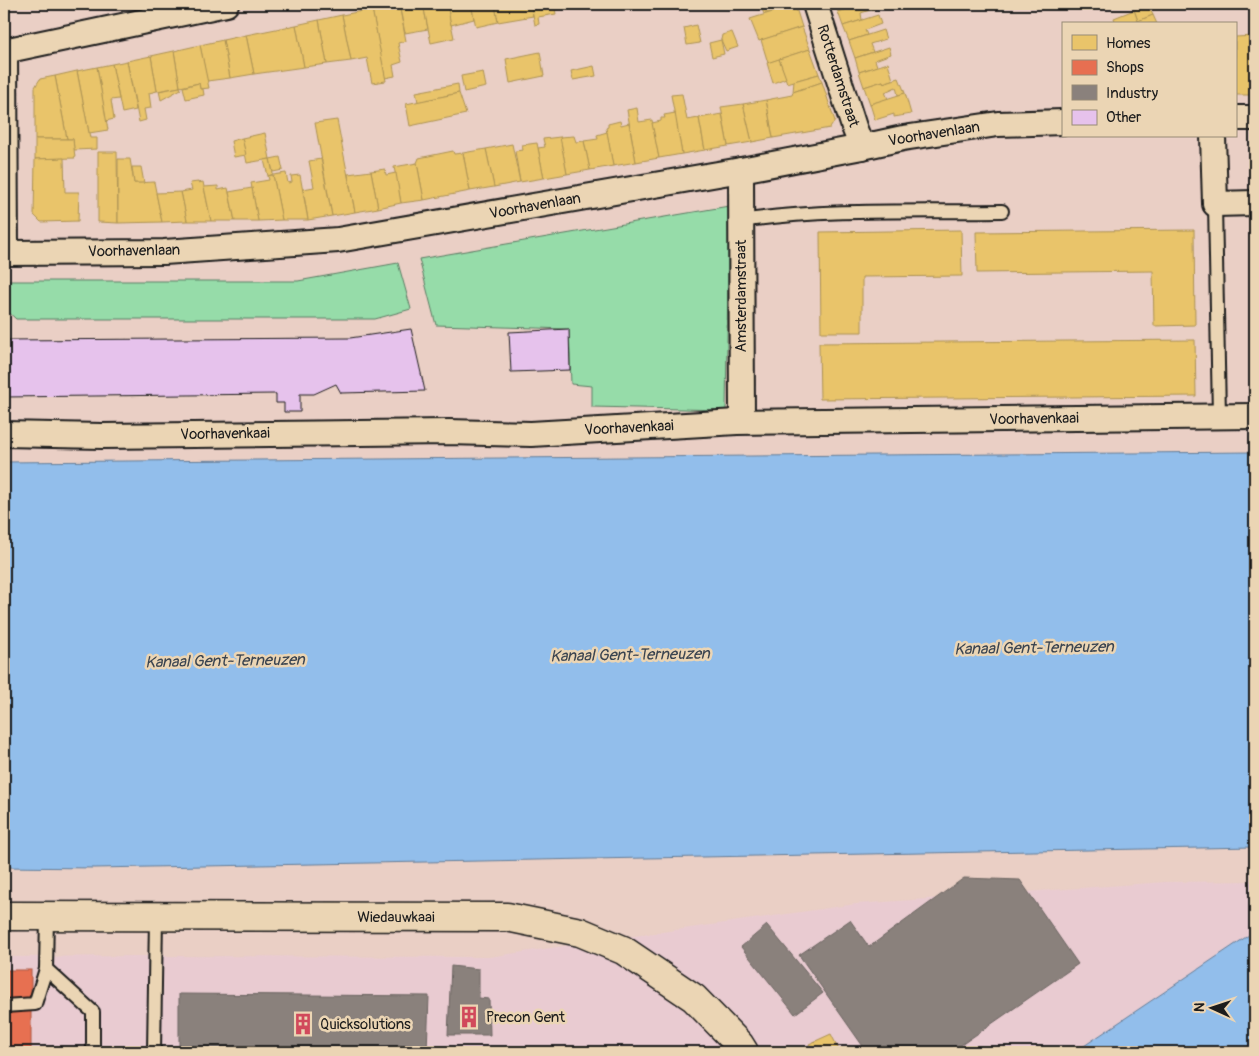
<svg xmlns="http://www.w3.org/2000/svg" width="1259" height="1056" viewBox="0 0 1259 1056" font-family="Pangolin,sans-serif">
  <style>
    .built { fill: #e9cbd1 }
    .green { fill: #96dca9; stroke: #597c62 }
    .water { fill: #92beeb; stroke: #637d98 }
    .homes { fill: #e9c46a; stroke: #ac9253 }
    .shops { fill: #e76f51; stroke: #aa5641 }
    .industry { fill: #8a817c; stroke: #69635f }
    .building { fill: #e6c2ec; stroke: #1c1c1c }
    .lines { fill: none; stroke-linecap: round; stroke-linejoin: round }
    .lane-casing { stroke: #1c1c1c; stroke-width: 16 }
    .street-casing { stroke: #1c1c1c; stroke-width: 28 }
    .secondary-casing { stroke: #1c1c1c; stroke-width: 31 }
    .lane { stroke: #ebd5b4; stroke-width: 12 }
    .street { stroke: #ebd5b4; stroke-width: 24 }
    .secondary { stroke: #ebd5b4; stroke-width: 28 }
    .labels { text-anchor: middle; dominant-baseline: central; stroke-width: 5; stroke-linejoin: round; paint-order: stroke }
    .street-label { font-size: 15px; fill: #1c1c1c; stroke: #ebd5b4 }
    .poi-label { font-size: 15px; fill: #1c1c1c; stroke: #ebd5b4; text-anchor: start }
    .water-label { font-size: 16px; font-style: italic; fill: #3a4450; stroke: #ebd5b4 }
  </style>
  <rect width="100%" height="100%" fill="#eacfc5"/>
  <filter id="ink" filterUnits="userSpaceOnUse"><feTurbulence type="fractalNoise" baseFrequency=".02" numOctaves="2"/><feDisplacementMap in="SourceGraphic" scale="10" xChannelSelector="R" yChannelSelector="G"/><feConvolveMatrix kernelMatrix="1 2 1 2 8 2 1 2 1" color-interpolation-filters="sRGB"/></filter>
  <g filter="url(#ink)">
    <polygon class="built" points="1255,881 1255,1052 4,1052 4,957 140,956 489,957 856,904 1165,882"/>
    <g class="green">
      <polygon points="729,206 726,410 592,407 592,386 571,384 569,329 436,325 419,259"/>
      <polygon points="398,263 411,309 375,319 16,319 4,308 4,281 298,281"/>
    </g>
    <g class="water">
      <polygon points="1255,452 1255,847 94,868 4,867 4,462"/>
      <polygon points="1255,931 1255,1047 1247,1052 1075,1052"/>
    </g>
    <g class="homes">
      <polygon points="4,4 13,4 13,6 4,8"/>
      <polygon points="396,4 399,4 406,41 398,43 402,62 393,65 395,76 385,78 372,9"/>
      <polygon points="399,4 423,4 428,29 405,33"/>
      <polygon points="423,4 447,4 454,38 431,43"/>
      <polygon points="447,4 471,4 474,19 451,25"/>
      <polygon points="471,4 495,4 498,22 476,27"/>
      <polygon points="495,4 531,4 533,16 498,22"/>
      <polygon points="531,4 554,4 556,14 538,17 539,24 535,25"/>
      <polygon points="554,4 582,4 555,10"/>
      <polygon points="760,4 795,4 795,5 764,14"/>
      <polygon points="836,4 863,4 838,12"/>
      <polygon points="863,4 874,4 876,8 861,13 862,20 843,26 838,12"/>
      <polygon points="1147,4 1153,15 1138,21 1134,10"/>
      <polygon points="795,5 802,27 759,41 750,19"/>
      <polygon points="372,9 386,81 372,83 367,58 351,61 342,15"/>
      <polygon points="1134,10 1138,21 1132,24 1116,24 1114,18"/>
      <polygon points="342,15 351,61 327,64 319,20"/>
      <polygon points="878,15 881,24 865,30 867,35 849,41 843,26"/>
      <polygon points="1153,15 1157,24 1139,24 1138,21"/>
      <polygon points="319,20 327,64 304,67 296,25"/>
      <polygon points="296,25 304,67 254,74 246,35"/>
      <polygon points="696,25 700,43 687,45 684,28"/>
      <polygon points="802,27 810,49 768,63 761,40"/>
      <polygon points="883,30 886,39 870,44 873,52 855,58 849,41"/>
      <polygon points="732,32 738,47 726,51 721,40 722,35"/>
      <polygon points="246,35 254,74 230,78 223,40"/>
      <polygon points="1255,36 1255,95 1235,95 1235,37"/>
      <polygon points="223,40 230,78 207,81 200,45"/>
      <polygon points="721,40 724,54 712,57 709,43"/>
      <polygon points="200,45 209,88 200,89 199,83 180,87 174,51"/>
      <polygon points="889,47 891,54 875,60 877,66 859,72 855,58"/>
      <polygon points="810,49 819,74 787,83 779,59"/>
      <polygon points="174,51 180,87 157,91 151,56"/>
      <polygon points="540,52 544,76 510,83 506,59"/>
      <polygon points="151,56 157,91 149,93 151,108 144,109 146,120 139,122 127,61"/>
      <polygon points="779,59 786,78 773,83 767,63"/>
      <polygon points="127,61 136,110 122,113 112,64"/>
      <polygon points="888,63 893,80 883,83 883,81 864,87 859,72"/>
      <polygon points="112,64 119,99 111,100 114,119 106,121 97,67"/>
      <polygon points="594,66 596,76 573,80 571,71"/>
      <polygon points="97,67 108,130 89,133 77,71"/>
      <polygon points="77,71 90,138 97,138 97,149 74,150 73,139 67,139 55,76"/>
      <polygon points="483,72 486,87 464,92 461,76"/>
      <polygon points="819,74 822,82 793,92 794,81"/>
      <polygon points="55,76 67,139 35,139 35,87 40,79"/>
      <polygon points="899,78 905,93 898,95 896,87 885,92 888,99 870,104 864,87 883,81 883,83"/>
      <polygon points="822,82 835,121 830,128 773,138 766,100 792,95 793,92"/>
      <polygon points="199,83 200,89 203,89 204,95 186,99 183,87"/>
      <polygon points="458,84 459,93 418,102 416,92"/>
      <polygon points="180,87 181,89 161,100 159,91"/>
      <polygon points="459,93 466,114 410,126 406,104"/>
      <polygon points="905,93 911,114 894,117 894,114 875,120 870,104"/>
      <polygon points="682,94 687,120 699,118 705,150 682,154 671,95"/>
      <polygon points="766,100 773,138 752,142 743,104"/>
      <polygon points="743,104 752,142 728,146 721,107"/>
      <polygon points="637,108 639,122 652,120 659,158 636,162 627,110"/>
      <polygon points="675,113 682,154 659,158 652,123 661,121 661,118 665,118 664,115"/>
      <polygon points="722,114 728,146 705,150 699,118"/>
      <polygon points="337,120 355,212 332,216 315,123"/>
      <polygon points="620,121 621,125 629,123 636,162 613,166 606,128 608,127 608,124"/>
      <polygon points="607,132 613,166 590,170 584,141 598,139 597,135"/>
      <polygon points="265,133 270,159 247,163 242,138"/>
      <polygon points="574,136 576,142 584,141 590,170 567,174 560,137"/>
      <polygon points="560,137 567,174 544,178 538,148 545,147 543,139"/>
      <polygon points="242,138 246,155 234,157 231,141"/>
      <polygon points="35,139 73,139 75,158 35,159"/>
      <polygon points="537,143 544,178 520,182 515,151 523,150 522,145"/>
      <polygon points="512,144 520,182 494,187 486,149"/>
      <polygon points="486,149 494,187 470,191 463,153"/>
      <polygon points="453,151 454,154 463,153 470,191 424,200 417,163 419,158"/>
      <polygon points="98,152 117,152 118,223 98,222"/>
      <polygon points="280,157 283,170 273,172 270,159"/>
      <polygon points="64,158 65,192 79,192 78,221 41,222 34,215 35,159"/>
      <polygon points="118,159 130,159 134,183 154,182 162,222 118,223"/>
      <polygon points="270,159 273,174 268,176 264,160"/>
      <polygon points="321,159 332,216 308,220 303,189 314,187 309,161"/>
      <polygon points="417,163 424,200 401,203 394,167"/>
      <polygon points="132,167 141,167 144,183 134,183"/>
      <polygon points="385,169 386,175 396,173 401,203 378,208 371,171"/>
      <polygon points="371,171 378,208 355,212 348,174"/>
      <polygon points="286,173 288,183 292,182 291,176 300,175 308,220 282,220 273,175"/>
      <polygon points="273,175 282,220 258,221 251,183 269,180 268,176"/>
      <polygon points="198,182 198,183 203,182 211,221 187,221 181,192 192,190 190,183"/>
      <polygon points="218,186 218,190 228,188 235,221 211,221 204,187"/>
      <polygon points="252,188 258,221 235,221 229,192"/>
      <polygon points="181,192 187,221 162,222 156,193"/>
      <polygon points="961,230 962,276 862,277 862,332 821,332 820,232"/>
      <polygon points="1194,230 1195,325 1154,326 1153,271 977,273 976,232"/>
      <polygon points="1195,340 1196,396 820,399 819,343"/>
      <polygon points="831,1034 840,1052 812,1052 809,1044"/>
    </g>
    <rect class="shops" x="4" y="970" width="27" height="82"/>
    <g class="industry">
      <polygon points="964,878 1020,880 1078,964 951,1052 867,1052 799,955 850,920 869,947"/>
      <polygon points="767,925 823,993 795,1014 741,947"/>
      <polygon points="451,966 479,969 479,998 489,999 490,1035 448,1035"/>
      <polygon points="179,994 429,996 427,1052 179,1052"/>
    </g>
    <g class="building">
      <polygon points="411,329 425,391 341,393 336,384 314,394 300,394 300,412 284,412 284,403 276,403 276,394 4,397 4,340 350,338"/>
      <polygon points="569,329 570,370 511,372 509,332"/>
    </g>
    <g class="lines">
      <g class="lane-casing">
        <g id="lane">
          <polyline points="1215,204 1219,416"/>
          <path d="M741 221C827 208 915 212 1002 211"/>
          <polyline points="47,916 46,969 93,1012 93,1052"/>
          <polyline points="4,1006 35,1004 46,969"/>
          <polyline points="154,1052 156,916"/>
        </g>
      </g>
      <g class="street-casing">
        <g id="street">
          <polyline points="815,4 854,127 862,147"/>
          <polyline points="5,50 6,253"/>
          <polyline points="4,51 226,4"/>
          <polyline points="1235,118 1255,118"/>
          <polyline points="1213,136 1215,204 1255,203"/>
          <polyline points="741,170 742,421"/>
          <polyline points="4,253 164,252 338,240 741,170 862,147 903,138 998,124 1063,122"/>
          <polyline points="4,434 102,436 449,432 531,434 737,422 1255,416"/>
        </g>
      </g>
      <g class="secondary-casing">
        <polyline id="secondary" points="4,916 507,917 580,932 623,950 694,998 739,1044 744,1052"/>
      </g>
      <use href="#lane" class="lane"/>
      <use href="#street" class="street"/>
      <use href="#secondary" class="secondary"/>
    </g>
  </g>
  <defs>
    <g id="building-bare" transform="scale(1.725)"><path d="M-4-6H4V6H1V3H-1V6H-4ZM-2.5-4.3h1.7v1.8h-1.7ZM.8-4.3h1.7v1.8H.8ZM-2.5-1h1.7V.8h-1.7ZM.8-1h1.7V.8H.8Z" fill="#d1495b" stroke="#ebd5b4" stroke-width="2.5" paint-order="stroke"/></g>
  </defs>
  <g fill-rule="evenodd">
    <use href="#building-bare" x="469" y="1017"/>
    <use href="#building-bare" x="303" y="1024"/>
  </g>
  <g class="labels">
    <g class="street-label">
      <text transform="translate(838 76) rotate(72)">Rotterdamstraat</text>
      <text transform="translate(934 134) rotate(-9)">Voorhavenlaan</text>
      <text transform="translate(535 206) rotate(-10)">Voorhavenlaan</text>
      <text transform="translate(134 251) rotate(-1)">Voorhavenlaan</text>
      <text transform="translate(741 296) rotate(-90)">Amsterdamstraat</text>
      <text transform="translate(1034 419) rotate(-1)">Voorhavenkaai</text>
      <text transform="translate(629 428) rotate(-3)">Voorhavenkaai</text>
      <text transform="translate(225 434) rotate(-1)">Voorhavenkaai</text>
      <text x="396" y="917">Wiedauwkaai</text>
    </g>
    <g class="poi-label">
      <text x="486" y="1017">Precon Gent</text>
      <text x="320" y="1024">Quicksolutions</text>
    </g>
    <g class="water-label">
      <text transform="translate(1034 648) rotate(-1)">Kanaal Gent-Terneuzen</text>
      <text transform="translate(630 655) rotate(-1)">Kanaal Gent-Terneuzen</text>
      <text transform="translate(225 661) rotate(-1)">Kanaal Gent-Terneuzen</text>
    </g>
  </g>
  <rect width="1259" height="1056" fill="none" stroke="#ebd5b4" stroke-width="20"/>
  <rect x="10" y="10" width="1239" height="1036" fill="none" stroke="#1c1c1c" stroke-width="2" filter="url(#ink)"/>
  <rect x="1062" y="22" width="175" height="115" fill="#ebd5b4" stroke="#988b77"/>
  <rect x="1072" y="35" width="25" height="15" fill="#e9c46a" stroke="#988b77"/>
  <text x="1106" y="48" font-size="15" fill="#1c1c1c">Homes</text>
  <rect x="1072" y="60" width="25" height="15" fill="#e76f51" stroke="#988b77"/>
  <text x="1106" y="72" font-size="15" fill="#1c1c1c">Shops</text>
  <rect x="1072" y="85" width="25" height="15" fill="#8a817c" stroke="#988b77"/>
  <text x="1106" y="98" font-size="15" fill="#1c1c1c">Industry</text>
  <rect x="1072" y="110" width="25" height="15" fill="#e6c2ec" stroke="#988b77"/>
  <text x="1106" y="122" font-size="15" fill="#1c1c1c">Other</text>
  <g transform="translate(1212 1008) rotate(273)" stroke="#ebd5b4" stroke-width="4" paint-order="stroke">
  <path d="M0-4L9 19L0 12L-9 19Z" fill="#1c1c1c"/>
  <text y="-8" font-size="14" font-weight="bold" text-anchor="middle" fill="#1c1c1c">N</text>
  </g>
</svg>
